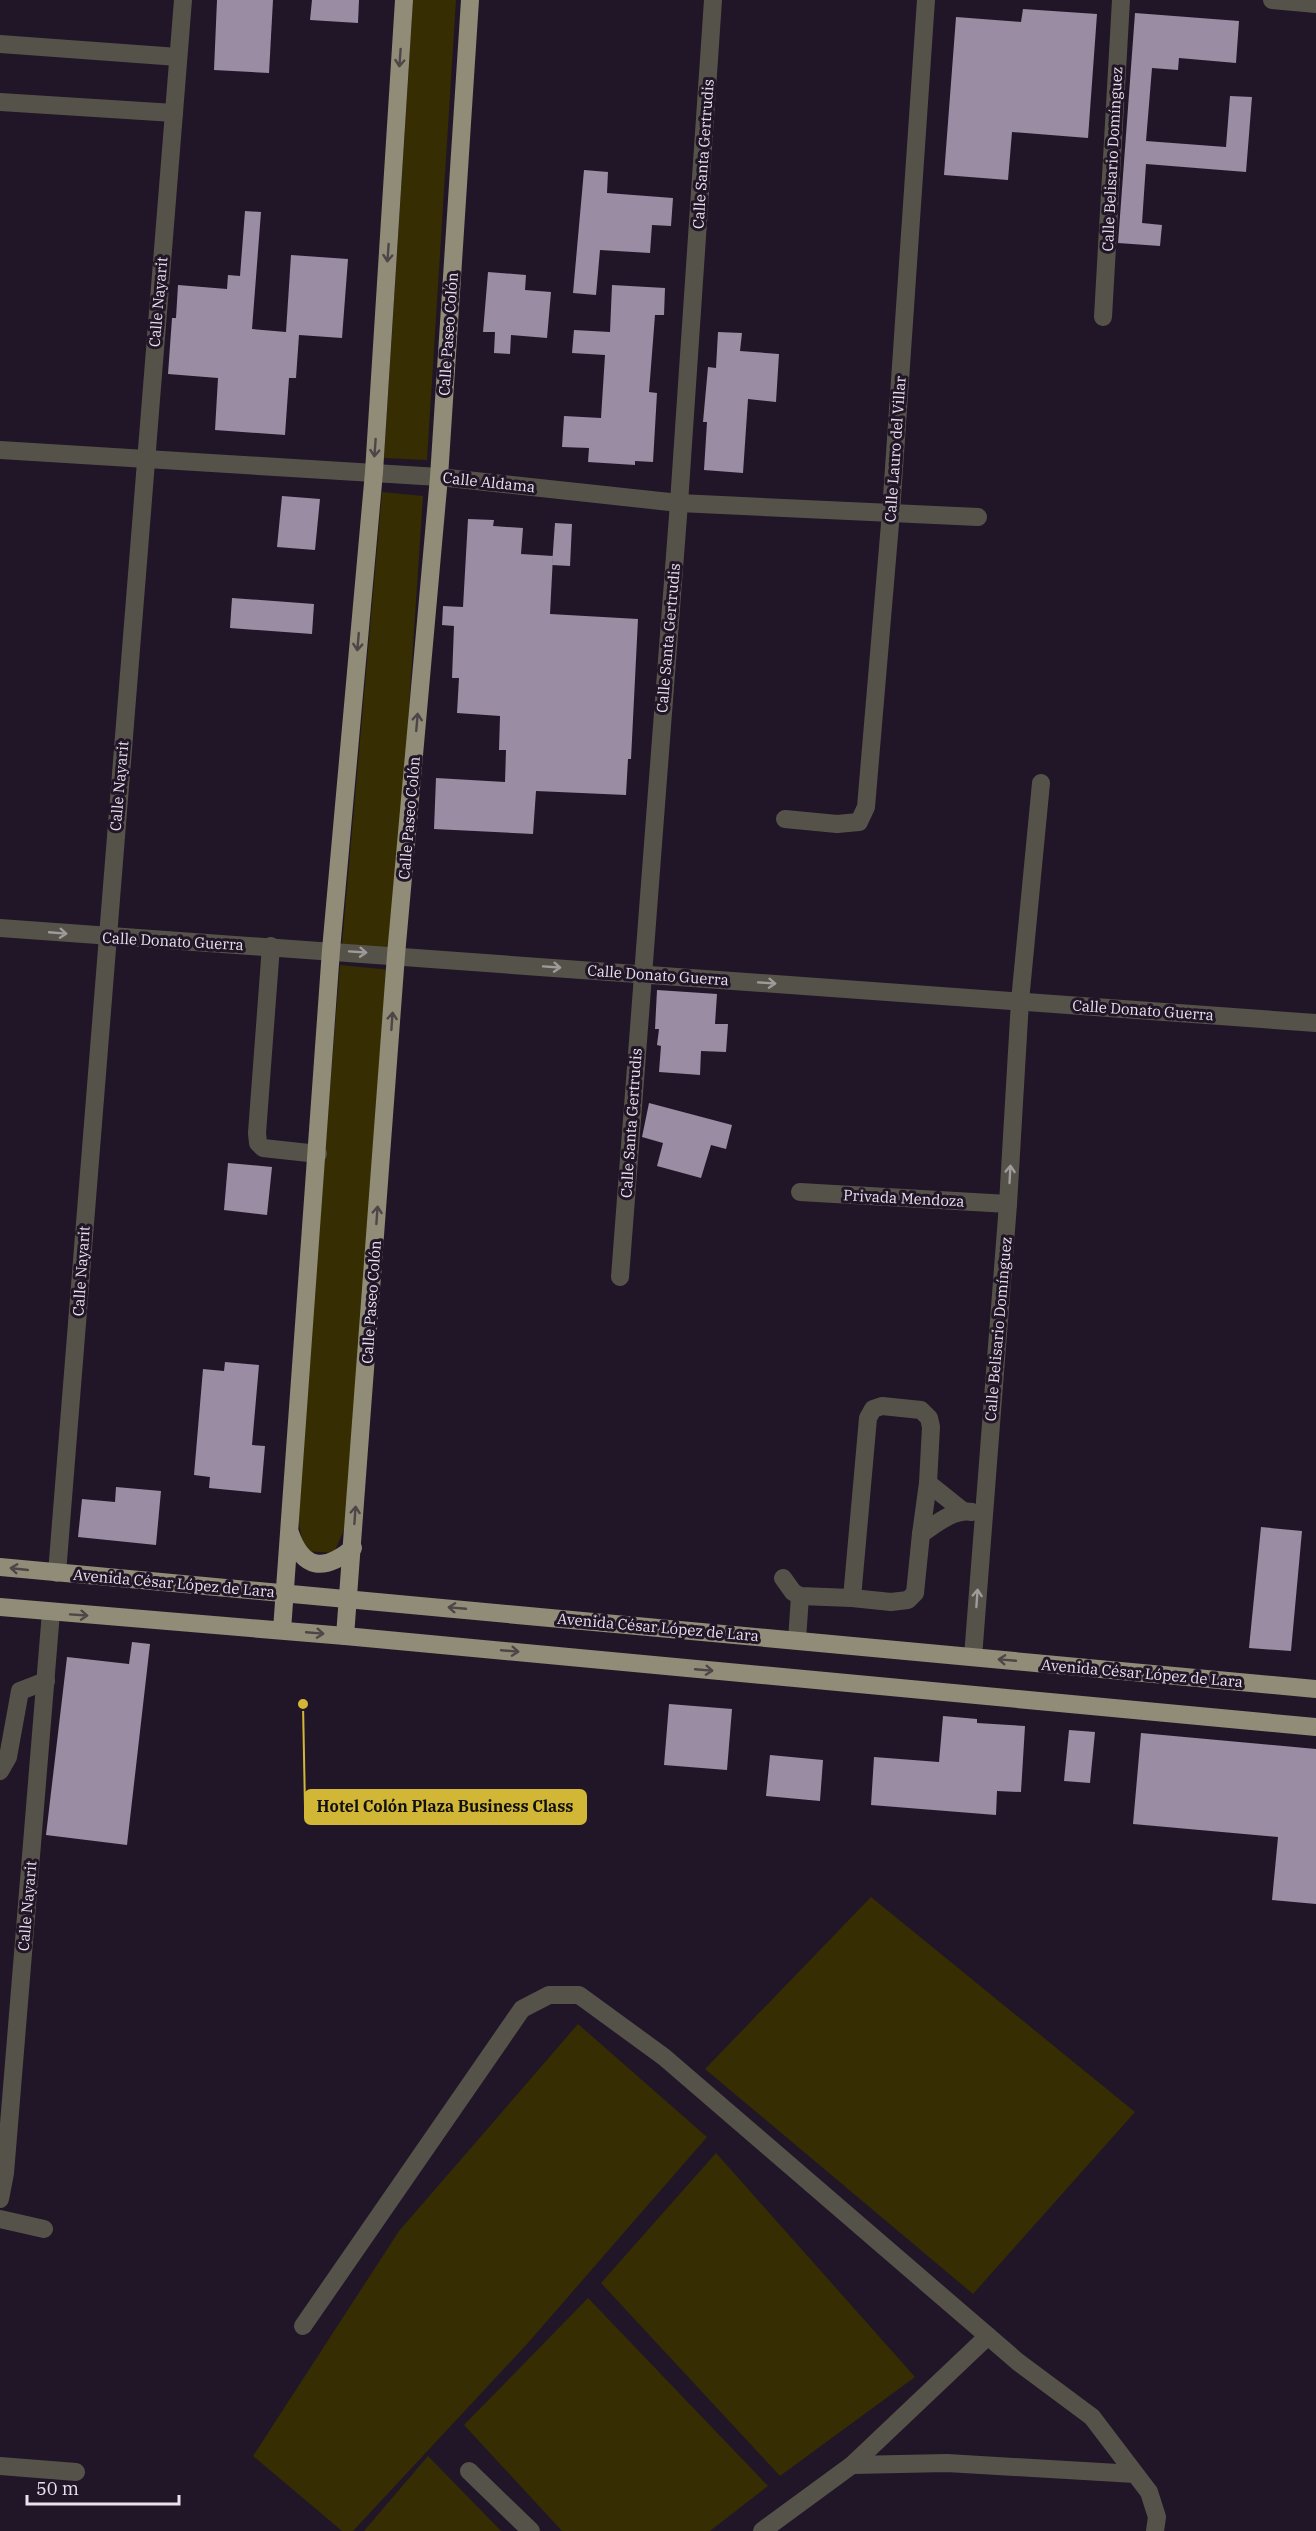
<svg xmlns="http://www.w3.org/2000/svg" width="1316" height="2531" viewBox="0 0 1316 2531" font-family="'IBM Plex Serif',serif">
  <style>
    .green { fill: #362d02 }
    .building { fill: #9a8ca3 }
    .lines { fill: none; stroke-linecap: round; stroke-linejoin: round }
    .minor { stroke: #555349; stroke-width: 18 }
    .major { stroke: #908c77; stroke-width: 18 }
    .oneway { stroke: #4d4547 }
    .oneway2 { stroke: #9f9a9b }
    .labels { text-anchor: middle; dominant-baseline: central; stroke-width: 6; stroke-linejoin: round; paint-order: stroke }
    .street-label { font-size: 15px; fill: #e9e1ed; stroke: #211627 }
    .leader { fill: none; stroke: #d2b736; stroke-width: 2 }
    .callout-dot { fill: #d2b736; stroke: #211627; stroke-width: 2 }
    .callout { fill: #d2b736; stroke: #d2b736; stroke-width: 2 }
    .callout-label { font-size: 16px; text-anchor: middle; font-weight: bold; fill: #111 }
  </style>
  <rect width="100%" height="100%" fill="#211627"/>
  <g class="green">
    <polygon points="413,0 456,0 427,460 384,458"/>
    <polygon points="382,492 423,496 393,948 342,944"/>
    <polygon points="340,965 391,970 349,1518 334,1553 305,1551 296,1512"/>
    <polygon points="871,1897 1135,2112 973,2294 705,2069"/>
    <polygon points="578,2024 707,2137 527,2344 353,2531 342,2531 253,2456 399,2231"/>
    <polygon points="716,2153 915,2377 780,2476 601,2283"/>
    <polygon points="588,2298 768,2486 710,2531 562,2531 464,2425"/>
    <polygon points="428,2456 501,2531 364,2531"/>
  </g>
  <g class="building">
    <polygon points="217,0 273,0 269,73 214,70"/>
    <polygon points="312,0 359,0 358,23 310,20"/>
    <polygon points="1023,9 1097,14 1088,138 1012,132 1008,180 944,175 956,17 1021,22"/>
    <polygon points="1135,13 1239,21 1236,63 1179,58 1178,70 1152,68 1146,141 1226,147 1230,96 1252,97 1246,172 1146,164 1142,223 1162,225 1160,246 1118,243"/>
    <polygon points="584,170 608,172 607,193 673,198 671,226 652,225 650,253 600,250 596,295 573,293"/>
    <polygon points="245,211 261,212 252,329 286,332 291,255 348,259 342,338 299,335 296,378 289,378 285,435 215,430 218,378 168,374 172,318 176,318 178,285 227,289 228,275 240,276"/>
    <polygon points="488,272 526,275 525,290 551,292 547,338 511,335 510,354 494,353 495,332 483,332"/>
    <polygon points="612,285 665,288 664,315 655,315 649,392 657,393 653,462 635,461 635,465 588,462 589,448 562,447 564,416 601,418 605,355 572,353 574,330 610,332"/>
    <polygon points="718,332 742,333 740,351 779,354 776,402 748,399 743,473 704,470 707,422 703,422 708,367 716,368"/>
    <polygon points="282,496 320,499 315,550 277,547"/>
    <polygon points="468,519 494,520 493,526 523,528 521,554 553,556 550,614 638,619 631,759 628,759 626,795 536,791 533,834 434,829 436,778 505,782 506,750 499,750 500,716 457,713 459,678 452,678 454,626 442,625 443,606 463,607"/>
    <polygon points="555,523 572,524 570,566 552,565"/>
    <polygon points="232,598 314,604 312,634 230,628"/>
    <polygon points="657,990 717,994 715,1024 728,1024 726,1052 701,1051 700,1075 659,1072 661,1046 657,1045 659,1029 655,1029"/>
    <polygon points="649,1103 732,1125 726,1149 711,1145 701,1178 657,1166 663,1143 642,1137"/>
    <polygon points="228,1163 272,1167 267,1215 224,1210"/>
    <polygon points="225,1362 259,1365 252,1445 265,1446 261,1493 209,1488 210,1477 194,1475 203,1369 224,1371"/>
    <polygon points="116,1487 161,1491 156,1545 78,1537 82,1499 115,1502"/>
    <polygon points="1261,1527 1302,1531 1291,1651 1249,1648"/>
    <polygon points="132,1642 150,1644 127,1845 46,1835 67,1657 129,1664"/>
    <polygon points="669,1704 732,1709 727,1770 664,1765"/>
    <polygon points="943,1716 977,1719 977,1723 1025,1726 1021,1792 997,1791 996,1815 871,1805 874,1757 939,1762"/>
    <polygon points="1069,1730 1095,1732 1090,1783 1064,1781"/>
    <polygon points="1141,1733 1316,1749 1316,1904 1272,1900 1278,1837 1133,1824"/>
    <polygon points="770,1755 823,1760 820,1801 766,1796"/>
  </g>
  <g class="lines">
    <g class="minor">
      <polyline points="1272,0 1316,4"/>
      <polyline points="0,44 178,57"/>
      <polyline points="0,102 174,113"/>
      <polyline points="1103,317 1121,0"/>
      <polyline points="0,450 439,477 679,503 978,517"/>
      <polyline points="785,819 837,824 859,822 866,807 891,512 926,0"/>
      <polyline points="0,928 1316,1023"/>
      <polyline points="271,946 257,1133 258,1143 263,1148 318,1154"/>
      <polyline points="800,1192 1008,1204"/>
      <polyline points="620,1277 679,503 713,0"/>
      <polyline points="921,1534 928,1483"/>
      <polyline points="57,1573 183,0"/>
      <path d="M783 1578 793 1592 800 1596 852 1598 891 1602 908 1600 915 1593 921 1534C936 1524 953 1509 972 1512"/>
      <polyline points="852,1598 868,1418 873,1409 882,1406 921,1410 929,1418 931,1427 928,1483 963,1511"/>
      <polyline points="797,1640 800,1596"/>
      <polyline points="973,1657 1008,1204 1020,1001 1041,783"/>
      <polyline points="0,1771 8,1757 20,1691 46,1681"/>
      <polyline points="0,2199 5,2173 51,1612"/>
      <polyline points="0,2219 44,2229"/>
      <polyline points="303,2326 522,2009 549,1995 579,1995 664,2057 1018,2362 1092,2417 1149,2492 1157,2517 1155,2531"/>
      <polyline points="852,2465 947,2463 1135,2474"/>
      <polyline points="0,2466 76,2472"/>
      <polyline points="469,2471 531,2531"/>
      <polyline points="762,2531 852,2465 988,2336"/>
    </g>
    <g class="major">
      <path d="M290 1533C303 1570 324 1572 353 1548"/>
      <polyline points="0,1567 1316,1689"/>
      <polyline points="0,1607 345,1636 1316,1727"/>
      <polyline points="282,1630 331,950 374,472 404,0"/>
      <polyline points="345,1636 396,955 439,477 470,0"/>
    </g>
  </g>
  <defs><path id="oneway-shaft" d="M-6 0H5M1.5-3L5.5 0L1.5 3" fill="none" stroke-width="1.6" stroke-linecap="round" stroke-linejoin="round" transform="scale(1.5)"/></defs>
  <g class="oneway">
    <use href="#oneway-shaft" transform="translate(400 58) rotate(94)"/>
    <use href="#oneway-shaft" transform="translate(388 253) rotate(94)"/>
    <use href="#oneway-shaft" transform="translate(375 448) rotate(94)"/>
    <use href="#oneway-shaft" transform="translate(358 642) rotate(95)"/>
    <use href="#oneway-shaft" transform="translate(417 722) rotate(-85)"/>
    <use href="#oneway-shaft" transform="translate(392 1021) rotate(-86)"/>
    <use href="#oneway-shaft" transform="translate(377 1215) rotate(-86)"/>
    <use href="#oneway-shaft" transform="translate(355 1515) rotate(-86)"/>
    <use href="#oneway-shaft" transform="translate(19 1569) rotate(-174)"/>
    <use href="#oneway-shaft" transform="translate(457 1608) rotate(-175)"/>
    <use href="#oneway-shaft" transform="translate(79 1615) rotate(4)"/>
    <use href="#oneway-shaft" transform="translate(315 1633) rotate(5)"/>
    <use href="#oneway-shaft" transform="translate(510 1651) rotate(5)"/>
    <use href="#oneway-shaft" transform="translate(1007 1660) rotate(-175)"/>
    <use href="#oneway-shaft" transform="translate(704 1670) rotate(5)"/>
  </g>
  <g class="oneway2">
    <use href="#oneway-shaft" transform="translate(58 933) rotate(5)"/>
    <use href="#oneway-shaft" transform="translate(358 952) rotate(4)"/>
    <use href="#oneway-shaft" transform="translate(552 967) rotate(4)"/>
    <use href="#oneway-shaft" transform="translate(767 983) rotate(4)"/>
    <use href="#oneway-shaft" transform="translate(1010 1174) rotate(-87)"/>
    <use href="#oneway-shaft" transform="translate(977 1598) rotate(-86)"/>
  </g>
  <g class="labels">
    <g class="street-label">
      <text transform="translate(703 154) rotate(-86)">Calle Santa Gertrudis</text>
      <text transform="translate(1112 159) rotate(-87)">Calle Belisario Domínguez</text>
      <text transform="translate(158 302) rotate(-85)">Calle Nayarit</text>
      <text transform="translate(448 334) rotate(-86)">Calle Paseo Colón</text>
      <text transform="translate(895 449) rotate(-86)">Calle Lauro del Villar</text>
      <text transform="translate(489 482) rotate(6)">Calle Aldama</text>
      <text transform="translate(668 638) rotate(-85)">Calle Santa Gertrudis</text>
      <text transform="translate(119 786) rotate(-85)">Calle Nayarit</text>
      <text transform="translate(409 818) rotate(-85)">Calle Paseo Colón</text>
      <text transform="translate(173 941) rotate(3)">Calle Donato Guerra</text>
      <text transform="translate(658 975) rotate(4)">Calle Donato Guerra</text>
      <text transform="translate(1143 1010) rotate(4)">Calle Donato Guerra</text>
      <text transform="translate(631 1123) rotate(-86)">Calle Santa Gertrudis</text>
      <text transform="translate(904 1198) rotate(3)">Privada Mendoza</text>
      <text transform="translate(81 1271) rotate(-86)">Calle Nayarit</text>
      <text transform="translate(371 1302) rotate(-86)">Calle Paseo Colón</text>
      <text transform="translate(998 1329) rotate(-85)">Calle Belisario Domínguez</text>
      <text transform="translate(174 1583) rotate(5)">Avenida César López de Lara</text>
      <text transform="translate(658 1627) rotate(5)">Avenida César López de Lara</text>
      <text transform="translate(1142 1673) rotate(5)">Avenida César López de Lara</text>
      <text transform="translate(27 1906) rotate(-85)">Calle Nayarit</text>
    </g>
  </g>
  <path class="leader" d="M303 1704L305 1807"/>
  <circle class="callout-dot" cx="303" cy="1704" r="6"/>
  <rect class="callout" x="305" y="1790" width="281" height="34" rx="6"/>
  <g class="callout-label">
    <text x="445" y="1812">Hotel Colón Plaza Business Class</text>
  </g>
  <path d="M27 2495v9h152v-9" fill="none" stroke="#e9e1ed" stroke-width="3"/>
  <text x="36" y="2495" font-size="18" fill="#e9e1ed" stroke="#211627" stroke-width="4.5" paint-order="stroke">50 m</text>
</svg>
